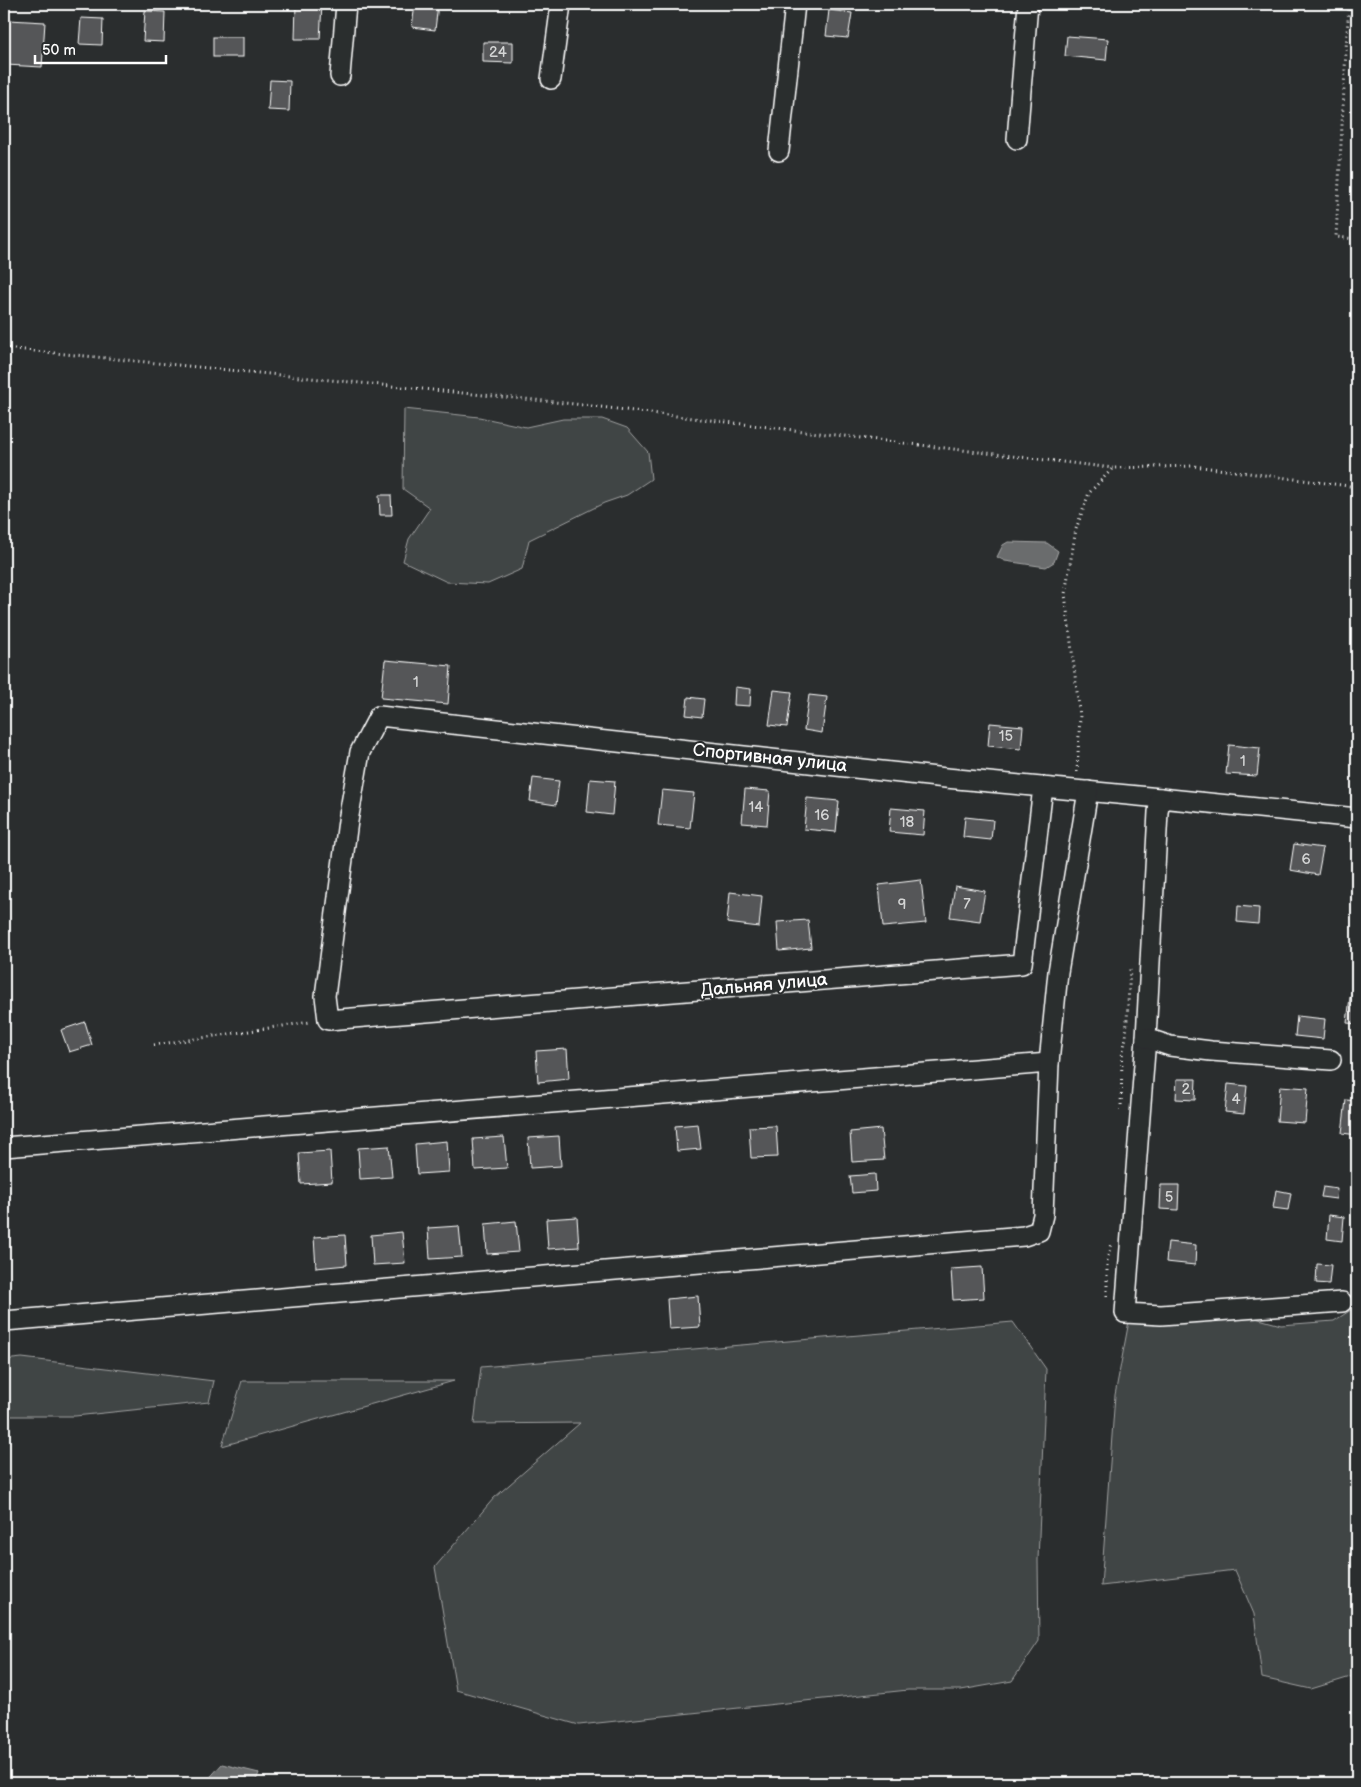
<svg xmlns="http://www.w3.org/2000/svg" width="1361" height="1787" viewBox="0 0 1361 1787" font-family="'Balsamiq Sans',sans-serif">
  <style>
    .green { fill: #414445; stroke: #a0a2a2 }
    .water { fill: #6a6c6d; stroke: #a6a7a7 }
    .building { fill: #555758; stroke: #fff }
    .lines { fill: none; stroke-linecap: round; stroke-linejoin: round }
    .street-casing { stroke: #fff; stroke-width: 22 }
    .path { stroke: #fff; stroke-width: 3; stroke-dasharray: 1 4; stroke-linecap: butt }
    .street { stroke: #2a2d2e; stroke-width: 19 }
    .labels { text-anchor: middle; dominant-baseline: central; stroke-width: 4; stroke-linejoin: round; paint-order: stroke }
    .number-label { font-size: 15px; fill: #d4d5d5 }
    .street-label { font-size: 18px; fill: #fff; stroke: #2a2d2e }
  </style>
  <rect width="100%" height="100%" fill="#2a2d2e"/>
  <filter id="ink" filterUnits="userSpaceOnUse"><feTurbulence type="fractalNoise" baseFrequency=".02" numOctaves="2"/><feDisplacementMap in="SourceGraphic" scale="10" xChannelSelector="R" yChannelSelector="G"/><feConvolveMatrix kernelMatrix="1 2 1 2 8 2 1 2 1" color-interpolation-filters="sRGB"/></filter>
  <g filter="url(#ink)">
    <g class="green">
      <polygon points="404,409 479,417 526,427 563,419 602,419 627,428 648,452 651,479 627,495 604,503 529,540 522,569 488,584 447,582 403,561 409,539 430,508 403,489"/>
      <polygon points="1357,1306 1357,1675 1311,1689 1262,1678 1254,1614 1235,1570 1101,1586 1115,1395 1129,1321 1244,1315 1281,1325 1334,1321"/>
      <polygon points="1013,1322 1046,1369 1038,1560 1039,1641 1012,1681 961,1690 908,1690 579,1725 456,1690 435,1567 494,1498 580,1423 474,1424 481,1367"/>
      <polygon points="22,1358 214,1381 209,1402 75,1416 4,1416 4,1360"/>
      <polygon points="242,1381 454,1381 222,1446"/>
    </g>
    <g class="water">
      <polygon points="1008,542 1047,543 1058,551 1054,562 1046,567 1005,561 997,557 1003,545"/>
      <polygon points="222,1764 259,1773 255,1783 205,1783"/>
    </g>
    <g class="building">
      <polygon points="296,4 322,4 320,39 295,39"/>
      <polygon points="415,4 438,4 435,30 412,27"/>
      <polygon points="829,10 852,13 848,38 826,36"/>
      <polygon points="145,11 165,12 164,42 143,41"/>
      <polygon points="81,18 103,19 102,45 79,44"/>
      <polygon points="9,20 45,22 42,67 6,65"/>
      <polygon points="1067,36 1108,39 1106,60 1065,56"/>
      <rect x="213" y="37" width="30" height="20"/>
      <polygon points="483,42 513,42 513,63 483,62"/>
      <polygon points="270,80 290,81 289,111 268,110"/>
      <polygon points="379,495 391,495 392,515 380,515"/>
      <polygon points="385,660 451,666 448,704 381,698"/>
      <polygon points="735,687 751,689 750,706 734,705"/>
      <polygon points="774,690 792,692 787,727 769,725"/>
      <polygon points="809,695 827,697 822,733 804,730"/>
      <polygon points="688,697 704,699 702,717 686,715"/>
      <polygon points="990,723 1023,726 1021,749 988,746"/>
      <polygon points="1229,745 1260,748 1257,776 1226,774"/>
      <polygon points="533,778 559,781 556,805 530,801"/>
      <polygon points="590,779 615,781 612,815 587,812"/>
      <polygon points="745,789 770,791 767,825 742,823"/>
      <polygon points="662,790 694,793 690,828 658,825"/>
      <polygon points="807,798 839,801 836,832 804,829"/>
      <polygon points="891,808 925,811 923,835 889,832"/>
      <polygon points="965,817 993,820 991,840 963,837"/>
      <polygon points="1294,844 1323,848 1318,875 1290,870"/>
      <polygon points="921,880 926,923 883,927 879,885"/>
      <polygon points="955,886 985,891 980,921 950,917"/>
      <polygon points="730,892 762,896 759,927 727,923"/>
      <polygon points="1238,906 1259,908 1258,924 1237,922"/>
      <polygon points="808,920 811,948 779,951 777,922"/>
      <polygon points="1350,997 1357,998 1357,1024 1347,1023"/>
      <polygon points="1297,1016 1325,1019 1323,1039 1295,1036"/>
      <polygon points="85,1022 92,1045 69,1052 61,1030"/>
      <polygon points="567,1049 569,1079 538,1082 536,1051"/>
      <polygon points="1177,1079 1196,1079 1195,1100 1176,1099"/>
      <polygon points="1228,1084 1247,1086 1244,1114 1225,1112"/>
      <polygon points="1280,1086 1308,1088 1305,1123 1277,1121"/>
      <polygon points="1346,1100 1357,1101 1357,1135 1342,1133"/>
      <polygon points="698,1124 701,1149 677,1151 675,1126"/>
      <polygon points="776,1126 778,1157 751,1158 749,1127"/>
      <polygon points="881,1129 884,1160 852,1162 850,1132"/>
      <polygon points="559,1136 561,1166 530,1168 528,1138"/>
      <polygon points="504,1137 507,1168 475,1170 473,1139"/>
      <polygon points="447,1141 449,1172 417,1174 415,1144"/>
      <polygon points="389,1146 392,1177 360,1179 358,1148"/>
      <polygon points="330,1151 332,1182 301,1184 299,1153"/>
      <polygon points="875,1174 876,1191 852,1193 850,1176"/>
      <polygon points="1161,1185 1179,1185 1178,1210 1160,1209"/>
      <polygon points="1323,1187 1337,1189 1336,1199 1321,1197"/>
      <polygon points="1276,1190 1291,1193 1288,1210 1273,1208"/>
      <polygon points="1329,1215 1344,1217 1342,1241 1327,1239"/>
      <polygon points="577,1217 579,1247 548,1249 546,1219"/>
      <polygon points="516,1221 519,1252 487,1254 485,1224"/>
      <polygon points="459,1226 462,1257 430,1259 428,1228"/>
      <polygon points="402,1232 405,1263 373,1265 371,1235"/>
      <polygon points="345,1235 347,1265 316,1268 314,1237"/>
      <polygon points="1168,1242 1196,1245 1195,1265 1166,1262"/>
      <polygon points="1317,1264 1331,1265 1329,1284 1316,1283"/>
      <polygon points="982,1267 984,1298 953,1300 951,1269"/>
      <polygon points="698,1296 700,1327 669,1329 667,1299"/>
    </g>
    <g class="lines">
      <g class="street-casing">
        <g id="street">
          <polyline points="340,76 346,4"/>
          <polyline points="551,79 561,4"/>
          <polyline points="1017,139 1028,4"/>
          <polyline points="779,151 795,4"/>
          <polyline points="1043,787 1022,964 328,1020 325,996 348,821 360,752 379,716 946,778 1160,798 1357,818"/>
          <polyline points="1160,798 1158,812 1146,1038 1125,1313 1161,1315 1342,1302"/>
          <polyline points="1146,1038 1170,1046 1211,1051 1331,1060"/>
          <polyline points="4,1147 1049,1063"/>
          <polyline points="4,1321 1024,1236 1039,1231 1043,1215 1049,1063 1058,972 1088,791"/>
        </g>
      </g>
      <g class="path">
        <polyline points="1357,6 1349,8 1347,32 1336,237 1357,239"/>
        <polyline points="4,348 575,404 1113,468"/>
        <polyline points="1077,772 1080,716 1065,594 1076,529 1089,493 1113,468 1194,466 1357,487"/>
        <polyline points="154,1045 310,1022"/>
        <polyline points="1121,1110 1122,1056 1126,1037 1130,969"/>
        <polyline points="1107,1296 1107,1261 1111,1243"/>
      </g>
      <use href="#street" class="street"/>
    </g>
  </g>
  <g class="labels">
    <g class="number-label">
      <text x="498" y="52">24</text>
      <text x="416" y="682">1</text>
      <text x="1006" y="736">15</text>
      <text x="1243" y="761">1</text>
      <text x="756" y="807">14</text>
      <text x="822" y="815">16</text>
      <text x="907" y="822">18</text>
      <text x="1306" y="859">6</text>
      <text x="902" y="904">9</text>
      <text x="967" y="904">7</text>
      <text x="1186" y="1089">2</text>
      <text x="1236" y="1099">4</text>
      <text x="1169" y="1197">5</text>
    </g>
    <g class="street-label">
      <text transform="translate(770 758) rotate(6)">Спортивная улица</text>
      <text transform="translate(764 985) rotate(-5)">Дальняя улица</text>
    </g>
  </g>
  <rect width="1361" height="1787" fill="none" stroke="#2a2d2e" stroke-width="20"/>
  <rect x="10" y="10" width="1341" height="1767" fill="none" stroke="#fff" stroke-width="2" filter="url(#ink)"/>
  <path d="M35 55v8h131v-8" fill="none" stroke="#ffffff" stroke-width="2.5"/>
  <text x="42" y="55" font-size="15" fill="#ffffff" stroke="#2a2d2e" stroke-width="4" paint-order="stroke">50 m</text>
</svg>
